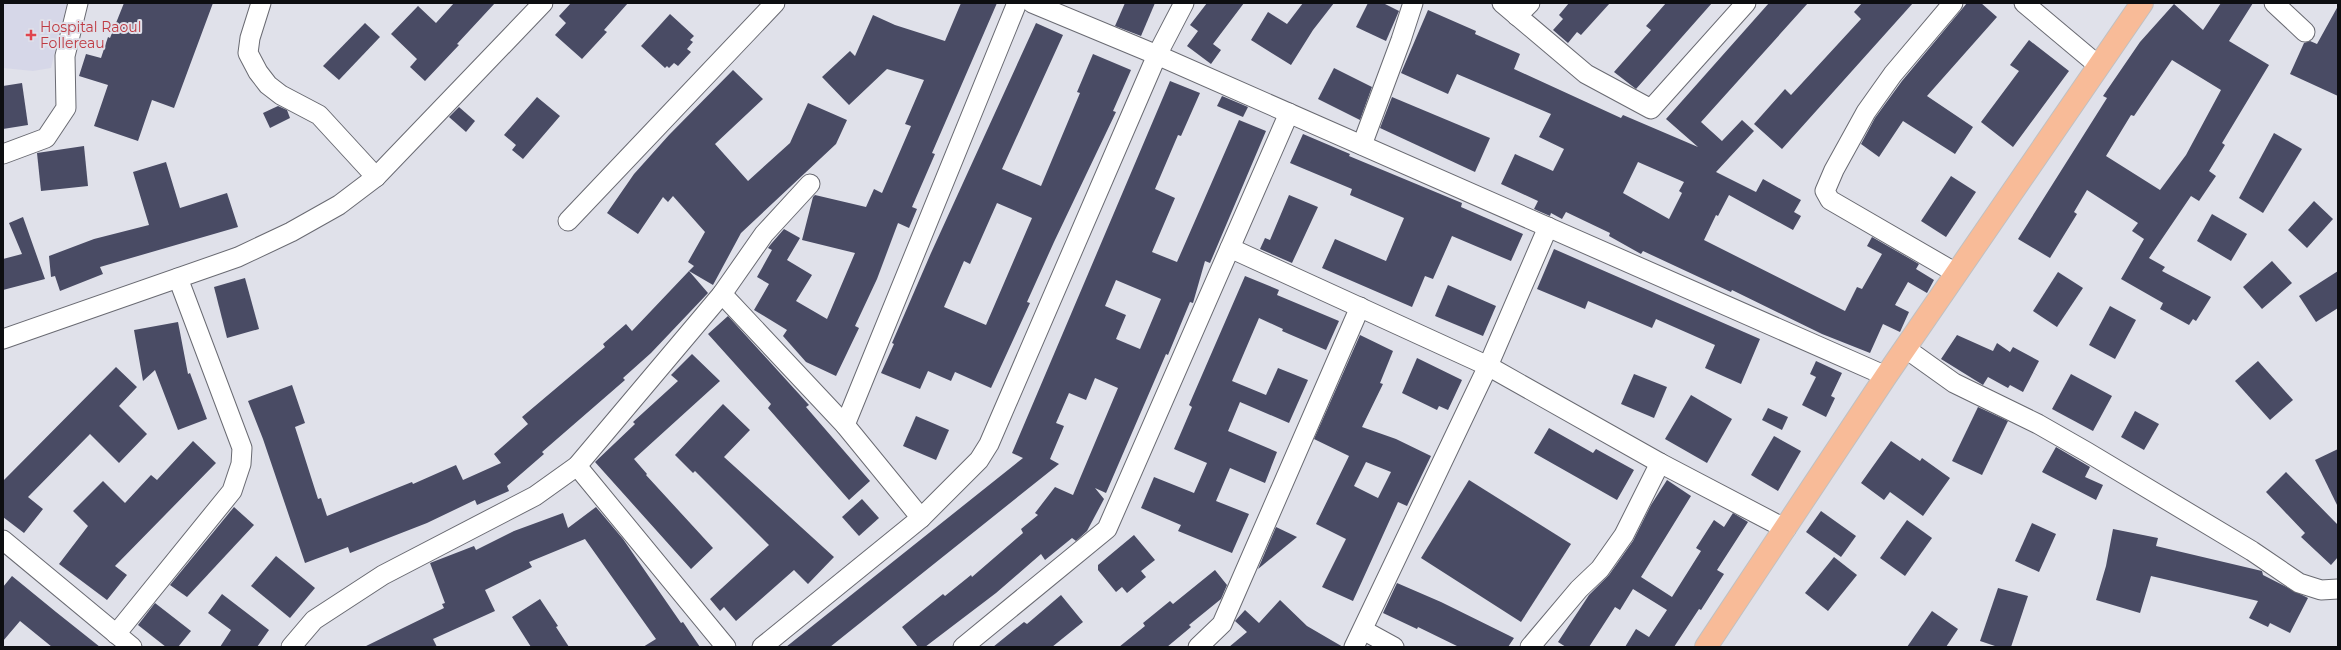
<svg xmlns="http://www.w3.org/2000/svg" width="2341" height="650" viewBox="0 0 2341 650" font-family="Montserrat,sans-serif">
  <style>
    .built { fill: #d6d7e8 }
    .building { fill: #494b64; fill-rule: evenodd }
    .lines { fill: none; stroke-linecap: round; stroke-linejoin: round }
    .minor-casing { stroke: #696a72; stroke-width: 21 }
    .major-casing { stroke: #c0c0c1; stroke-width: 24 }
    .minor { stroke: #fff; stroke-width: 19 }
    .major { stroke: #f8bb98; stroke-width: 22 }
    .health-dot { fill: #e0444e; stroke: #e0e1ea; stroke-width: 1.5 }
    .labels { text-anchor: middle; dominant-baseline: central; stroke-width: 4; stroke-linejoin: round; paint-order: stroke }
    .health-label { font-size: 14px; fill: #be3a42; stroke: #e0e1ea; text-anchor: start }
  </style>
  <rect width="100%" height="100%" fill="#e0e1ea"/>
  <polygon class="built" points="3,3 67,3 51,68 33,71 3,68"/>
  <g class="building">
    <polygon points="124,3 213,3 174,108 152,100 138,141 94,126 108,85 79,76 86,54 101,58 108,37 110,38"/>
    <polygon points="454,3 495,3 457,44 459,45 425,81 410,67 417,59 391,34 418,6 436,23"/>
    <polygon points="571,3 628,3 604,30 607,32 582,59 555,35 566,23 559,16"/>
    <polygon points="961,3 997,3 932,153 935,154 912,207 917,209 909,228 898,223 877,279 855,326 859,328 836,376 806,362 783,336 787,330 754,310 769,284 757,277 772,250 768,248 771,244 784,229 800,238 787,260 812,275 796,301 827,319 855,253 802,240 813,197 815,195 866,207 874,189 882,193 911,126 905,124 924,80 887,69 849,105 822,77 850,51 855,56 873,15 895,25 945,41"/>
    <polygon points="1125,3 1155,3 1141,36 1115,26"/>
    <polygon points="1207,3 1244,3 1213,44 1221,50 1211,64 1187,46 1198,31 1190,25"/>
    <polygon points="1303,3 1334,3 1313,30 1291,65 1251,40 1268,12 1287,24"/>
    <polygon points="1368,3 1383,3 1399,11 1386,41 1356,27"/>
    <polygon points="1569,3 1610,3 1581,35 1577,32 1568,43 1553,30 1563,19 1559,15"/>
    <polygon points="1666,3 1712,3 1636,89 1614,72 1651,30 1646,26"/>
    <path d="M1769 3H1808L1701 122 1722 141 1742 120 1754 131 1716 172 1756 192 1763 179 1801 200 1794 212 1801 216 1793 230 1729 195 1718 216 1716 215 1704 240 1845 311 1857 287 1862 289 1882 254 1867 246 1872 237 1919 264 1916 269 1934 280 1927 293 1908 282 1895 305 1909 312 1900 332 1883 324 1870 353 1822 334 1732 290 1731 292 1643 251 1641 254 1609 236 1610 233 1566 212 1562 219 1551 213 1550 216 1534 209 1538 201 1501 184 1515 154 1553 171 1564 149 1539 137 1551 114 1457 74 1448 94 1401 73 1428 10 1476 31 1475 34 1520 54 1514 69 1621 118 1623 115 1698 147 1666 119ZM1638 162 1684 182 1679 191 1682 193 1669 219 1623 193Z"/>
    <polygon points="1862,3 1913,3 1782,149 1754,124 1785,89 1791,95 1861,19 1854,12"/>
    <polygon points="1967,3 1981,3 1997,17 1927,96 1973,127 1955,154 1903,121 1879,157 1861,144 1875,118 1902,81"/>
    <path d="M2221 3H2253L2229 41 2269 65 2222 143 2225 145 2209 171 2216 176 2199 201 2191 196 2149 258 2165 267 2162 271 2211 297 2196 321 2193 319 2189 325 2160 309 2163 303 2121 279 2144 239 2132 231 2138 223 2087 190 2074 212 2077 214 2050 258 2018 239 2107 98 2103 96 2140 42 2174 4 2203 30ZM2172 60 2221 90 2186 155 2160 190 2106 156 2131 115 2134 116Z"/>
    <polygon points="2338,6 2338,96 2290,74 2304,43 2310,41 2317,44"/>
    <polygon points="670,14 694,36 690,40 693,42 687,49 691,52 678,66 674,63 669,68 667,66 665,68 641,46"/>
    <polygon points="365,23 380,37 339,80 323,66"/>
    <path d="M1036 23 1063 35 1002 169 1041 186 1080 93 1077 92 1093 54 1131 70 1113 111 1116 112 1054 242 1027 302 1030 303 991 388 955 372 951 381 928 371 920 389 881 373 894 344 892 343 931 253ZM997 203 1032 218 986 325 944 307 964 261 970 264Z"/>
    <polygon points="2029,40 2069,71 2013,147 1981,122 2019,71 2010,65"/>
    <polygon points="1334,68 1372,87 1360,120 1318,99"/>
    <polygon points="733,70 763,99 715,144 748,181 790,143 808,103 847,120 836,144 741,233 713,285 689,271 694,266 688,262 705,232 673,196 668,202 663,197 638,234 607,213 634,174 669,135"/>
    <path d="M1170 81 1200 93 1181 136 1178 135 1155 189 1175 198 1152 252 1177 262 1239 120 1266 131 1210 263 1205 261 1193 303 1190 302 1168 355 1166 354 1106 493 1095 488 1104 499 1087 531 1076 541 1072 538 1045 560 1041 554 996 593 925 647H918L902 627 943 594 945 596 971 575 972 577 1023 533 1021 529 1038 515 1035 513 1055 487 1073 495 1118 388 1095 378 1086 400 1069 393 1056 423 1064 426 1050 459 1059 464 830 647H786L1023 458 1012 453ZM1116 280 1161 299 1140 349 1116 339 1126 315 1105 306Z"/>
    <polygon points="22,83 28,125 3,129 3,86"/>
    <polygon points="1222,96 1248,107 1243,117 1217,106"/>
    <polygon points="537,97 560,116 523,159 512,150 516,145 504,135"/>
    <polygon points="1392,97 1490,138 1475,172 1380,128"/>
    <polygon points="278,106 287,110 290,118 270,128 263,113"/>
    <polygon points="459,107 475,121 466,132 449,117"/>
    <polygon points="2274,133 2302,149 2263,213 2239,198"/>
    <polygon points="1303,134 1350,154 1349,156 1462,203 1461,207 1523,234 1511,261 1452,236 1433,279 1425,276 1412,307 1322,268 1335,239 1386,261 1404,218 1350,195 1352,189 1290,163"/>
    <polygon points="84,146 88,186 41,191 37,153"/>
    <polygon points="166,162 180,208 227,193 238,227 100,267 103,274 60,291 55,276 51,277 49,256 94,239 149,225 133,172"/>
    <polygon points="1951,176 1976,192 1946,237 1921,221"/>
    <polygon points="1289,195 1318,207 1292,263 1260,249 1265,238 1270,240"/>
    <polygon points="2314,201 2333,219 2307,248 2288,230"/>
    <polygon points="2212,214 2247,234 2231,261 2197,241"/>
    <polygon points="23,217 45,279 3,290 3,259 22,254 9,223"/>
    <polygon points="1554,249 1760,339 1741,384 1705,368 1715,345 1656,319 1652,328 1588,301 1585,309 1537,289"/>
    <polygon points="2272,261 2292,283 2262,309 2243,287"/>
    <polygon points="689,271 708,293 651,353 623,378 625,380 542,452 544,454 507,486 509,491 477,505 475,500 427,523 350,553 348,547 305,563 263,439 248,401 292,385 305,423 295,427 318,499 321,498 327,516 412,482 413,484 456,465 463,480 501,463 494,454 528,424 522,417 605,347 603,344 626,324 632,331"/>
    <polygon points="2338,271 2338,308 2316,322 2299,296"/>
    <polygon points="2058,272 2083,288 2057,327 2033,311"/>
    <polygon points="1245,276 1279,290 1277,295 1339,321 1326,350 1282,331 1283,329 1259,318 1232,381 1266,395 1278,368 1308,380 1289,423 1240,402 1228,431 1277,452 1265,483 1230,468 1216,501 1249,514 1232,553 1178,531 1181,525 1141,508 1154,477 1194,493 1207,463 1174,449 1192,407 1189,405"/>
    <polygon points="245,278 259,329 227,338 214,287"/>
    <polygon points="1448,285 1496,306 1483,336 1435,316"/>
    <polygon points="2110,306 2136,320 2115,359 2089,345"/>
    <polygon points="728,316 809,405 806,407 870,481 849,500 768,408 771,404 708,334"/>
    <polygon points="178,322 188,374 190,373 207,419 178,430 155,370 143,381 134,330"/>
    <path d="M1360 335 1393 351 1380 383 1383 384 1362 427 1396 439 1431 456 1407 506 1398 502 1353 601 1322 587 1346 539 1316 524 1349 456 1314 439ZM1366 462 1391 472 1378 498 1354 486Z"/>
    <polygon points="1957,335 1993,351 1997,343 2010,352 2013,347 2039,361 2023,392 2010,385 2008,388 1988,377 1983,385 1941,359"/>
    <polygon points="692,354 720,381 634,459 647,474 646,475 713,548 691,569 595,462 635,424 633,422 678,381 671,375"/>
    <polygon points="1417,358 1462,380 1448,410 1439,406 1437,410 1402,393"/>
    <polygon points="1816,361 1842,373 1831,396 1835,398 1826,417 1802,405 1816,377 1810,374"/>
    <polygon points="2258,361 2293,400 2270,420 2235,381"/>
    <polygon points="116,367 137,387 119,406 147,434 119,463 90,434 28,497 43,509 24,533 3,517 3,481"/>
    <polygon points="1634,374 1667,387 1654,418 1621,404"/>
    <polygon points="2071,374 2112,396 2093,431 2052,409"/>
    <polygon points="1691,395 1732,419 1707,463 1665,439"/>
    <polygon points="723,404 750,430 724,457 834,557 808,584 794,570 736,621 724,607 720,611 710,599 769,545 695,471 693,473 675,455"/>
    <polygon points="1978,407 2008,421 1982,475 1952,461"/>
    <polygon points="1768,408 1788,417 1782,430 1762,420"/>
    <polygon points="2135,411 2159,424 2144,450 2121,437"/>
    <polygon points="916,416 949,430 936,460 903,446"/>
    <polygon points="1549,428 1593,453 1596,449 1634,470 1617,500 1534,453"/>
    <polygon points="1774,436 1801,451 1778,491 1751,475"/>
    <polygon points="193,441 216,463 115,566 127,575 107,600 59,564 88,526 73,511 103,481 125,503 151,475 157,480"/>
    <polygon points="1891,441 1920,461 1922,458 1950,478 1923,516 1890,492 1884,500 1861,483"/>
    <polygon points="2056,447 2090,467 2085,477 2103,485 2096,500 2042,472"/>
    <polygon points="2338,449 2338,507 2315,460"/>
    <polygon points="2286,472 2338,525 2338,557 2331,565 2301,537 2305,533 2266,492"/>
    <polygon points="1469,480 1571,544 1521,622 1421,558"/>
    <polygon points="1667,480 1691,496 1641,577 1672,597 1701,551 1696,548 1714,520 1724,527 1733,513 1748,522 1717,570 1724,574 1701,610 1699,609 1674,647 1625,647 1636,629 1649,637 1667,610 1633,589 1620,610 1615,607 1589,647 1566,647 1558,642 1589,595 1609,575 1633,541 1651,505"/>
    <polygon points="862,499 879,518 859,536 842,517"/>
    <polygon points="234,507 254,525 187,597 170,585"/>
    <polygon points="596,507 623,539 681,623 683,622 700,647 643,647 656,639 585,539 529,562 532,567 485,590 495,611 433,639 437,647 364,647 444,608 442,604 445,603 430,563 474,546 476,550 514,531 563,513 568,528"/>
    <polygon points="1821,511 1856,536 1841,557 1806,532"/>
    <polygon points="1907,520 1932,538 1905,576 1880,558"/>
    <polygon points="2032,523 2056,534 2039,572 2015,561"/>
    <polygon points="1276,527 1297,537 1258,569"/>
    <polygon points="2113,529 2158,538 2156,546 2262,571 2263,575 2308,598 2290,633 2270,623 2268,627 2249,618 2258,601 2151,576 2140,613 2096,600 2106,566"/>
    <polygon points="1134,535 1155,560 1141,571 1146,577 1127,593 1122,587 1116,592 1098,570 1098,565"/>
    <polygon points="276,556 315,588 290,618 251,586"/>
    <polygon points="1834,557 1857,575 1828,611 1805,593"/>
    <polygon points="1215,570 1227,585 1221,599 1189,625 1191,627 1167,647 1119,647 1145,626 1143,623 1170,601 1173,604"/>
    <polygon points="12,576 56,612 100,647 52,647 20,621 3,641 3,587"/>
    <polygon points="1397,583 1441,602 1514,638 1508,647 1459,647 1418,627 1417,629 1383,613"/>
    <polygon points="1998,588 2028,596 2011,647 1998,647 1980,641"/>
    <polygon points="222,594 269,630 257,647 220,647 231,630 208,613"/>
    <polygon points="1061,595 1083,622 1052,647 993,647 1024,622 1027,624"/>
    <polygon points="540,599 558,626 556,627 569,647 531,647 512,617"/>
    <polygon points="1280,600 1307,626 1343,647 1229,647 1247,632 1235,621 1245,610 1259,623"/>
    <polygon points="155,603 191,631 178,647 166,647 138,625"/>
    <polygon points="1932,611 1958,629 1946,647 1907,647"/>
  </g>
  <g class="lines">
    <g class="minor-casing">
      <g id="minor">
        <polyline points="261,3 250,38 248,53 258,72 268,85 281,95 319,115 376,177"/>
        <polyline points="1032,3 1157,55 1886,376"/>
        <polyline points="1502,3 1586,74 1651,109 1746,3"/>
        <polyline points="1953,3 1893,74 1866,112 1834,170 1825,191 1830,200 1956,273"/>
        <polyline points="2024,3 2099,66"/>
        <polyline points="2274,3 2305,32"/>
        <polyline points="1517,16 1530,3"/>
        <polyline points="1362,145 1401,40 1413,3"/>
        <polyline points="3,154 46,138 66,108 65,56 78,3"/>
        <polyline points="568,221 775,3"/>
        <polyline points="1230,248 1488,366 1660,463 1786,529"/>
        <polyline points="722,294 845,425 921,518"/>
        <polyline points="3,339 238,257 291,232 339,205 376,177 543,3"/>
        <polyline points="1905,348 1954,383 2038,424 2087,452 2252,551 2299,583 2321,590 2338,589"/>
        <polyline points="845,425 1017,3"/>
        <polyline points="577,466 726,647"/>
        <polyline points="3,540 132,647"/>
        <polyline points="1363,630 1394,647"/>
        <polyline points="116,634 232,491 241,464 242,448 178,278"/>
        <polyline points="291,647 314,620 383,575 535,496 577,466 722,294 764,234 810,184"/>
        <polyline points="762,647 921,518 979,460 989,444 1157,55 1184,3"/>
        <polyline points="963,647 1107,529 1289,113"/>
        <polyline points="1198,647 1222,624 1360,307"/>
        <polyline points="1354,647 1488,366 1548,227"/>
        <polyline points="1530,647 1579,589 1600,569 1624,535 1660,463"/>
      </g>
    </g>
    <g class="major-casing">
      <polyline id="major" points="1706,647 1886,376 2142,3"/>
    </g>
    <use href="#minor" class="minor"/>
    <use href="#major" class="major"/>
  </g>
  <path class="health-dot" d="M29 29h4v4h4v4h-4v4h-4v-4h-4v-4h4z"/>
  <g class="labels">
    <g class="health-label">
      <text x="40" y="27">Hospital Raoul<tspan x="40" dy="16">Follereau</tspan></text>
    </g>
  </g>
  <rect width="2341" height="650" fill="none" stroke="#0d0e11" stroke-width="8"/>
</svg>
